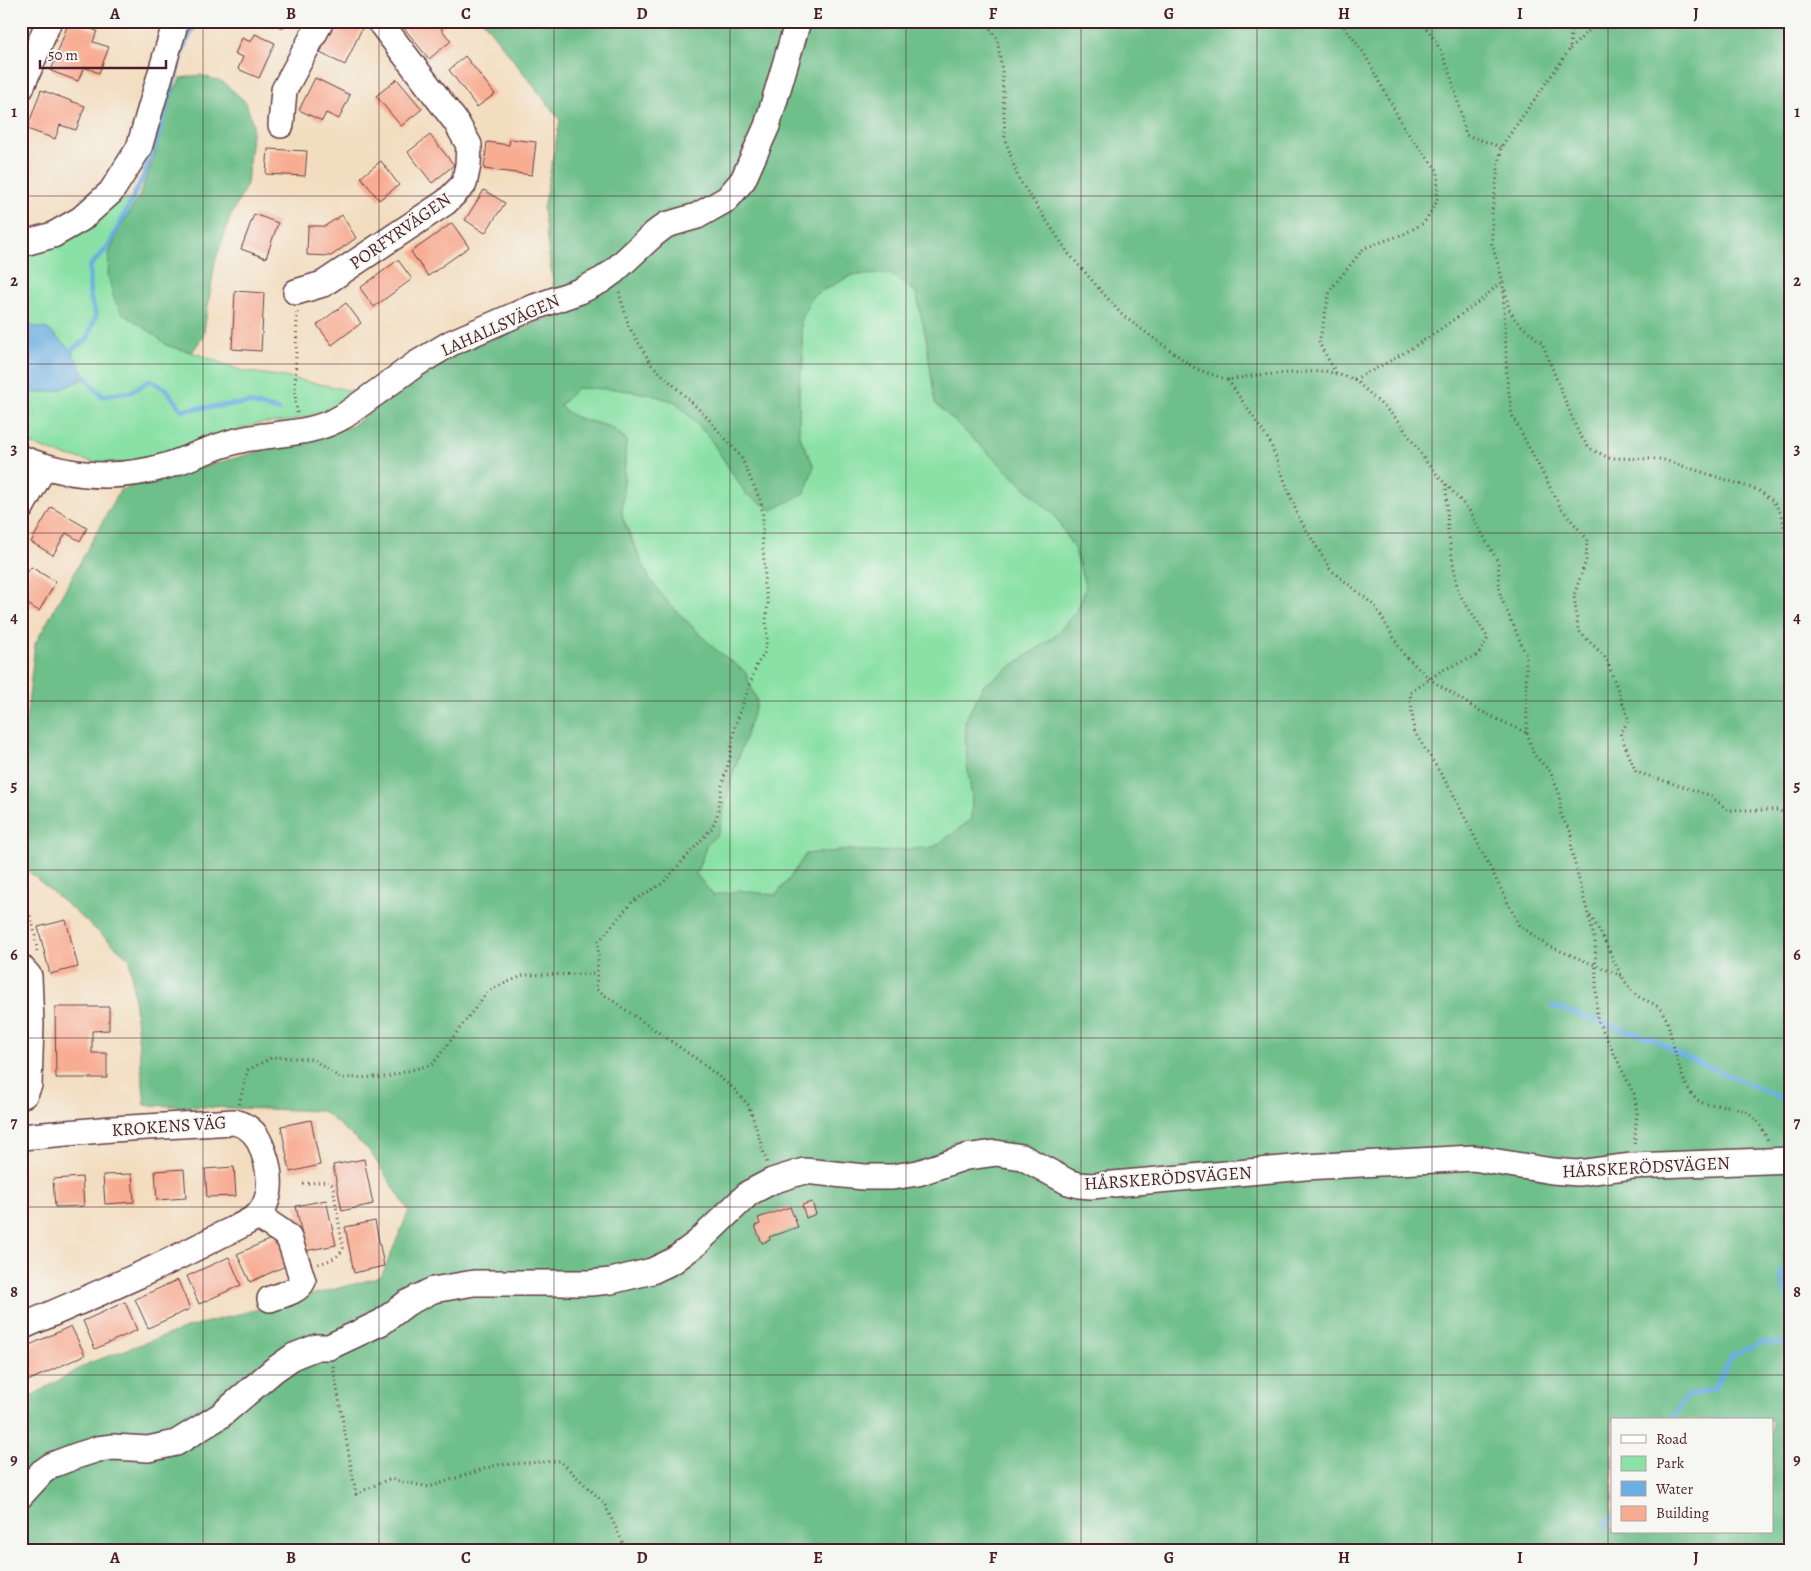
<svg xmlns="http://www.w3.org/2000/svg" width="1811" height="1571" viewBox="0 0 1811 1571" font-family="Alegreya,serif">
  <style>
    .green { fill: #89e1a5; stroke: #6a8068 }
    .forest { fill: #6ebf8a; stroke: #5c6f5a; fill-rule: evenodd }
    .water { fill: #6aafe0; stroke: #5a6786 }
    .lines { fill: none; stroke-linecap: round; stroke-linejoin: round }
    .stream { stroke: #6aafe0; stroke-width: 5 }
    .building { fill: #f8ac92 }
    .minor-casing { stroke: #633c41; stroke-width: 28 }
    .path { stroke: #633c41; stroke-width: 3; stroke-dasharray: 1 4; stroke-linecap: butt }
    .minor { stroke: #fff; stroke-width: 25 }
    .grid { fill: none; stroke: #4a1f2b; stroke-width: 1; stroke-opacity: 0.55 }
    .labels { text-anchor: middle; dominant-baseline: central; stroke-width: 4; stroke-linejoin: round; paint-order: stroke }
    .street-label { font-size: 18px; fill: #4a1f2b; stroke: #f6f6f2 }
    .neatline { fill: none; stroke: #4a1f2b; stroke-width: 2 }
    .grid-label { font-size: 16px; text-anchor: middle; font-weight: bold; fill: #4a1f2b }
  </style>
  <rect width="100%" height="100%" fill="#f6f6f2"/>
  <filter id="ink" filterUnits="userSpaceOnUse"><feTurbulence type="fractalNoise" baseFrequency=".02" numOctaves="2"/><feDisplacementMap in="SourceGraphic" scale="10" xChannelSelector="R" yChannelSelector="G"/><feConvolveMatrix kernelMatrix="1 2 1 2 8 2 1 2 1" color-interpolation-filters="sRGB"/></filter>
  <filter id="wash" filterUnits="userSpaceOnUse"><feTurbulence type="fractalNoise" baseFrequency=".0096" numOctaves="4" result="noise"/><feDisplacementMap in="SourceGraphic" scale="20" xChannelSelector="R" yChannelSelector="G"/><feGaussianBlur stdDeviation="1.12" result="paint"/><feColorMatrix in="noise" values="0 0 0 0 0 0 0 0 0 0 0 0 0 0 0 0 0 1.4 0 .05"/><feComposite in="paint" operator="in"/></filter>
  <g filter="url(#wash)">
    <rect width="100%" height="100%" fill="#f3ddbf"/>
    <g class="green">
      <polygon points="138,199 120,228 109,254 151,332 168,346 192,352 243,371 285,377 362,393 334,408 290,421 257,424 213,438 176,451 126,463 95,462 62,455 21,440 21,258 65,240 116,201"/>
      <polygon points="890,274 916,292 926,337 997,461 1055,516 1075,550 1086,588 1078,609 1054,637 983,686 965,722 967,763 972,798 971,820 935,847 880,852 851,850 806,854 789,879 776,895 741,891 713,895 696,874 707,844 718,834 732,776 757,702 745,672 715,649 668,603 649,578 622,516 626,439 610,427 575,417 559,407 577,388 616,389 649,394 676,402 709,437 746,494 814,466 799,436 799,385 803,362 801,321 812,296 852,275"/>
    </g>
    <g class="forest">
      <path d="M483 21H1790V1550H21V1402L89 1363 189 1327 381 1277 409 1211 369 1150 323 1111 145 1105 130 959 21 865V765L35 644 120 490 352 426 397 391 462 351 557 314 543 209 560 120ZM890 274 916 292 926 337 935 403 1055 516 1075 550 1086 588 1078 609 1054 637 983 686 965 721 967 763 972 798 971 820 934 847 880 852 851 850 806 854 789 879 776 895 741 891 713 895 696 874 707 844 718 834 732 776 757 702 745 672 715 649 668 603 649 578 630 537 622 516 626 439 610 427 575 417 559 406 577 388 616 389 649 394 676 402 709 437 746 494 772 510 805 493 814 466 799 436V385L803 362 801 321 812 296 852 275ZM1612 1420H1772V1532H1612Z"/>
      <polygon points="200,75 223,82 246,102 253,125 247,184 230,218 215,262 203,337 192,352 168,346 151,332 122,313 114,299 108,275 109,254 120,228 138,199 154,157 172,94 181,78"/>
    </g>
    <polygon class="water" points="21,324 48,329 71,350 86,378 57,391 21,394"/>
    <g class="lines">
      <g class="stream">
        <polyline points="71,350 87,339 96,315 90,296 90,266 109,246 143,177 156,143 183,49 197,21"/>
        <polyline points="86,378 102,396 131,392 150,380 166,389 182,410 250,403 279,410"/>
        <polyline points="1552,1006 1656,1040 1677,1053 1790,1102"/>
        <polyline points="1790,1259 1780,1273 1790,1305"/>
        <polyline points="1672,1420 1685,1397 1715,1388 1732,1356 1760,1343 1784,1343 1790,1336"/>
        <polyline points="1604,1526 1612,1517"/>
      </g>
    </g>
    <g id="blocks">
      <g class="building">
        <polygon points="69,21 97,31 93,42 109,47 99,73 84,67 78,81 51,71"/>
        <polygon points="269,21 286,21 283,28"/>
        <polygon points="335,21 352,21 363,26 345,65 320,53"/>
        <polygon points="412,21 450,21 441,29 451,41 429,59 404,28"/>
        <polygon points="255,34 275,43 259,78 238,69 243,57 235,54 242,38 251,42"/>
        <polygon points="465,56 495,94 477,107 449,70"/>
        <polygon points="315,78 350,95 339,119 326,113 322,121 299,110"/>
        <polygon points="397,79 422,109 401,126 376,96"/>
        <polygon points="41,90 85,106 76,130 60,125 55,139 27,129"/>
        <polygon points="430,135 454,165 432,183 408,152"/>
        <polygon points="510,139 536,142 532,175 484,169 487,142 509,145"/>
        <polygon points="268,149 307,151 305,176 266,174"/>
        <polygon points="381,161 399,185 379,200 361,177"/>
        <polygon points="484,190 505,203 485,233 465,220"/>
        <polygon points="254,214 278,223 266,258 241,249"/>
        <polygon points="342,215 356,238 331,256 307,255 308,226 325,226"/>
        <polygon points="452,223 469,247 428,276 411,252"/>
        <polygon points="398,260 412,279 374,307 360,288"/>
        <polygon points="235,291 264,293 261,351 232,349"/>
        <polygon points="346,303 361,323 332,345 317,325"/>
        <polygon points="51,507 87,528 80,541 66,533 53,555 31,542"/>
        <polygon points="31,567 56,582 39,611 21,600 21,583"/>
        <polygon points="66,920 78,967 50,974 38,927"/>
        <polygon points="55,1007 109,1007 109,1030 92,1031 92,1053 107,1053 107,1078 56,1078"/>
        <polygon points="311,1120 320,1165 290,1172 281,1126"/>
        <polygon points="364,1159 373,1204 342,1211 333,1165"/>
        <polygon points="234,1167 236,1196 207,1197 205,1169"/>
        <polygon points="184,1169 186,1198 157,1200 155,1171"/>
        <polygon points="132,1174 134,1202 105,1204 103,1175"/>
        <polygon points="82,1177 84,1206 55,1207 53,1179"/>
        <polygon points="326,1200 336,1245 305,1251 296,1206"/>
        <polygon points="812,1202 816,1214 806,1218 802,1205"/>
        <polygon points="790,1207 798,1227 769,1237 770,1240 762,1243 755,1226 760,1224 758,1218"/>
        <polygon points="375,1221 384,1266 354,1273 345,1227"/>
        <polygon points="280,1235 292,1263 250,1282 237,1254"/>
        <polygon points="229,1257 241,1285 199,1304 187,1276"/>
        <polygon points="178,1280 190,1309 148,1328 135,1299"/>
        <polygon points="125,1302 137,1330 95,1349 83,1321"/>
        <polygon points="71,1326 85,1355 21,1384 21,1349"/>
      </g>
    </g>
  </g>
  <g filter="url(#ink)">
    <use href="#blocks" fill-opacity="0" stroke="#633c41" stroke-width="1"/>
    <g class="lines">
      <g class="minor-casing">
        <g id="minor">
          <polyline points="21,88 49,21"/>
          <polyline points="281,125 284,90 321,21"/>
          <polyline points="21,244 53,235 81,219 111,192 139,148 176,21"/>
          <polyline points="296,292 323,284 446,202 464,184 468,165 469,145 456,122 379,21"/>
          <path d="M21 458C68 477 118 480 166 466 191 458 216 445 241 440 278 432 310 436 344 416L416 364 451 343 529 309 580 291 602 280 613 272 654 234 666 225 697 216 727 199 743 180 767 126 798 21"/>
          <polyline points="21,508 44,467"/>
          <polyline points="21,967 29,976 31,1024 29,1085 25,1094 21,1096"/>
          <path d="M21 1137 112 1129 234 1122C255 1127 260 1140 266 1160 271 1179 272 1198 259 1214 251 1222 229 1231 219 1236 155 1270 88 1298 21 1327"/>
          <path d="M258 1216 282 1232 289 1238 303 1281C298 1292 281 1295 270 1299"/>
          <polyline points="21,1495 42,1472 52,1465 76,1456 98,1449 113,1447 148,1449 176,1443 220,1416 274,1370 294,1356 317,1347 329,1347 382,1322 407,1303 433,1290 474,1283 590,1283 611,1281 652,1271 673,1261 697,1243 749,1193 772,1181 804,1171 864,1177 892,1177 918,1173 966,1157 996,1153 1022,1157 1068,1182 1079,1185 1091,1186 1305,1167 1473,1158 1552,1171 1578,1173 1632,1166 1790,1160"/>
        </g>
      </g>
      <g class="path">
        <polyline points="984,21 997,38 1002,70 1005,138 1018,178 1069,254 1122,315 1196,369 1228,380 1257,375 1325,371 1354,379 1398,420 1427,463 1469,510 1498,562 1500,595 1526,655 1527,733 1534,755 1550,771 1559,793 1561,816 1572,834 1571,849 1595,941 1597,1019 1634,1094 1637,1113 1634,1147"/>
        <polyline points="1252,21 1270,26 1303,21"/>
        <path d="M1420 21C1449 50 1456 97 1466 135L1501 147"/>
        <polyline points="1569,21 1571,31 1570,49 1501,147 1492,213 1492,244 1503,281 1507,379 1512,415 1561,508 1587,539 1586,561 1574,595 1578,630 1606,658 1629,720 1620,733 1636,772 1709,795 1728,810 1779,810 1790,819"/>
        <polyline points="1570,49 1599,21"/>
        <polyline points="1505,290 1509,309 1516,321 1542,343 1578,432 1589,448 1609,458 1661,459 1758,490 1773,501 1782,515 1788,546 1788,593 1790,599"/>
        <polyline points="619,292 629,327 652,365 705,415 741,457 761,502 763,516 762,540 765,571 764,584 768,603 766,621 767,638 764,655 757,664 735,726 730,758 722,785 717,816 712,828 663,883 633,901 599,941 596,989 698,1060 733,1088 749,1106 767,1163"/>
        <polyline points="1336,373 1319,343 1330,290 1364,248 1404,234 1424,223 1437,201 1438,171 1406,131 1364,53 1340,21"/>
        <path d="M1354 379C1398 360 1438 331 1477 303 1486 297 1494 287 1503 281"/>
        <polyline points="1228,380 1270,442 1298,516 1330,569 1375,606 1404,655 1430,679 1476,709 1527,733"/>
        <polyline points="297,413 295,393 297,312"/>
        <polyline points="1446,484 1448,532 1458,592 1488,638 1478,655 1441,671 1410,693 1414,731 1452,792 1519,925 1548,946 1622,976"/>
        <path d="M21 898C32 914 36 935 37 953"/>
        <path d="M1590 916C1607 939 1614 969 1632 991 1639 1000 1650 1000 1658 1007 1662 1010 1664 1015 1667 1020 1673 1041 1680 1085 1696 1099 1702 1104 1710 1105 1718 1105 1746 1107 1758 1116 1768 1141"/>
        <polyline points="239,1104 248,1070 273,1057 312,1059 340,1078 386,1077 433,1064 488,991 524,975 596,974"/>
        <path d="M303 1184 326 1181 331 1182 333 1187 343 1248C340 1258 328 1261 318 1264"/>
        <polyline points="333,1366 356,1494 389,1479 429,1487 496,1465 560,1461 604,1503 625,1547 624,1550"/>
      </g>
      <use href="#minor" class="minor"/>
    </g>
  </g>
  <path class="grid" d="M203 21V1550M379 21V1550M554 21V1550M730 21V1550M906 21V1550M1081 21V1550M1257 21V1550M1432 21V1550M1608 21V1550M21 196H1790M21 364H1790M21 533H1790M21 701H1790M21 870H1790M21 1038H1790M21 1207H1790M21 1375H1790"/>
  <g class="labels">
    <g class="street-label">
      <text transform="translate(400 231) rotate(-35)">PORFYRVÄGEN</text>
      <text transform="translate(500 325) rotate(-24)">LAHALLSVÄGEN</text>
      <text transform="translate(169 1126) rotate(-4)">KROKENS VÄG</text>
      <text transform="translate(1646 1167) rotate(-3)">HÅRSKERÖDSVÄGEN</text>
      <text transform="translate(1168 1178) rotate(-4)">HÅRSKERÖDSVÄGEN</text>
    </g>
  </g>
  <rect width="1811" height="1571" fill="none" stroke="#f6f6f2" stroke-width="55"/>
  <rect x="1611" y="1418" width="162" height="115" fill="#f6f6f2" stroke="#b1a0a2"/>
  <rect x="1621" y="1435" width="25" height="8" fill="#ffffff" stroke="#b1a0a2"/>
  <text x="1656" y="1444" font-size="15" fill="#4a1f2b">Road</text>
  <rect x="1621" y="1456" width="25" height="15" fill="#89e1a5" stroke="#b1a0a2"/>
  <text x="1656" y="1468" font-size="15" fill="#4a1f2b">Park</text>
  <rect x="1621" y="1481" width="25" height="15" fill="#6aafe0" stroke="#b1a0a2"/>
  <text x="1656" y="1494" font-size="15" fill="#4a1f2b">Water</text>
  <rect x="1621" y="1506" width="25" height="15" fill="#f8ac92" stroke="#b1a0a2"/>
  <text x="1656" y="1518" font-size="15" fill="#4a1f2b">Building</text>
  <path d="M40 60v8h126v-8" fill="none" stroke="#4a1f2b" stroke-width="2.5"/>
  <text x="48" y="60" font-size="15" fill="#4a1f2b" stroke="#f6f6f2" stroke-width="4" paint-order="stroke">50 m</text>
  <rect x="28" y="28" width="1756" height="1516" class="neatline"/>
  <g class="grid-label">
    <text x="115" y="19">A</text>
    <text x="291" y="19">B</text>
    <text x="466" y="19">C</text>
    <text x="642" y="19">D</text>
    <text x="818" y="19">E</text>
    <text x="993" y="19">F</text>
    <text x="1169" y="19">G</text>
    <text x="1344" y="19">H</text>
    <text x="1520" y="19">I</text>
    <text x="1696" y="19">J</text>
    <text x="14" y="117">1</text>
    <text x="1797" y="117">1</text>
    <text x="14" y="286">2</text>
    <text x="1797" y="286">2</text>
    <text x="14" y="454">3</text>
    <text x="1797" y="454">3</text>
    <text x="14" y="623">4</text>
    <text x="1797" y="623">4</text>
    <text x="14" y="791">5</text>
    <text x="1797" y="791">5</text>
    <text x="14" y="960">6</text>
    <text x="1797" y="960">6</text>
    <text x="14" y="1128">7</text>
    <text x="1797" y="1128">7</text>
    <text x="14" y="1297">8</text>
    <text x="1797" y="1297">8</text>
    <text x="14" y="1465">9</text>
    <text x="1797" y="1465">9</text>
    <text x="115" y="1563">A</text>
    <text x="291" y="1563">B</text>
    <text x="466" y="1563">C</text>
    <text x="642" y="1563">D</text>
    <text x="818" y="1563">E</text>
    <text x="993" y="1563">F</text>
    <text x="1169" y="1563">G</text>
    <text x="1344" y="1563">H</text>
    <text x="1520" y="1563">I</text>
    <text x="1696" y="1563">J</text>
  </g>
</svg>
